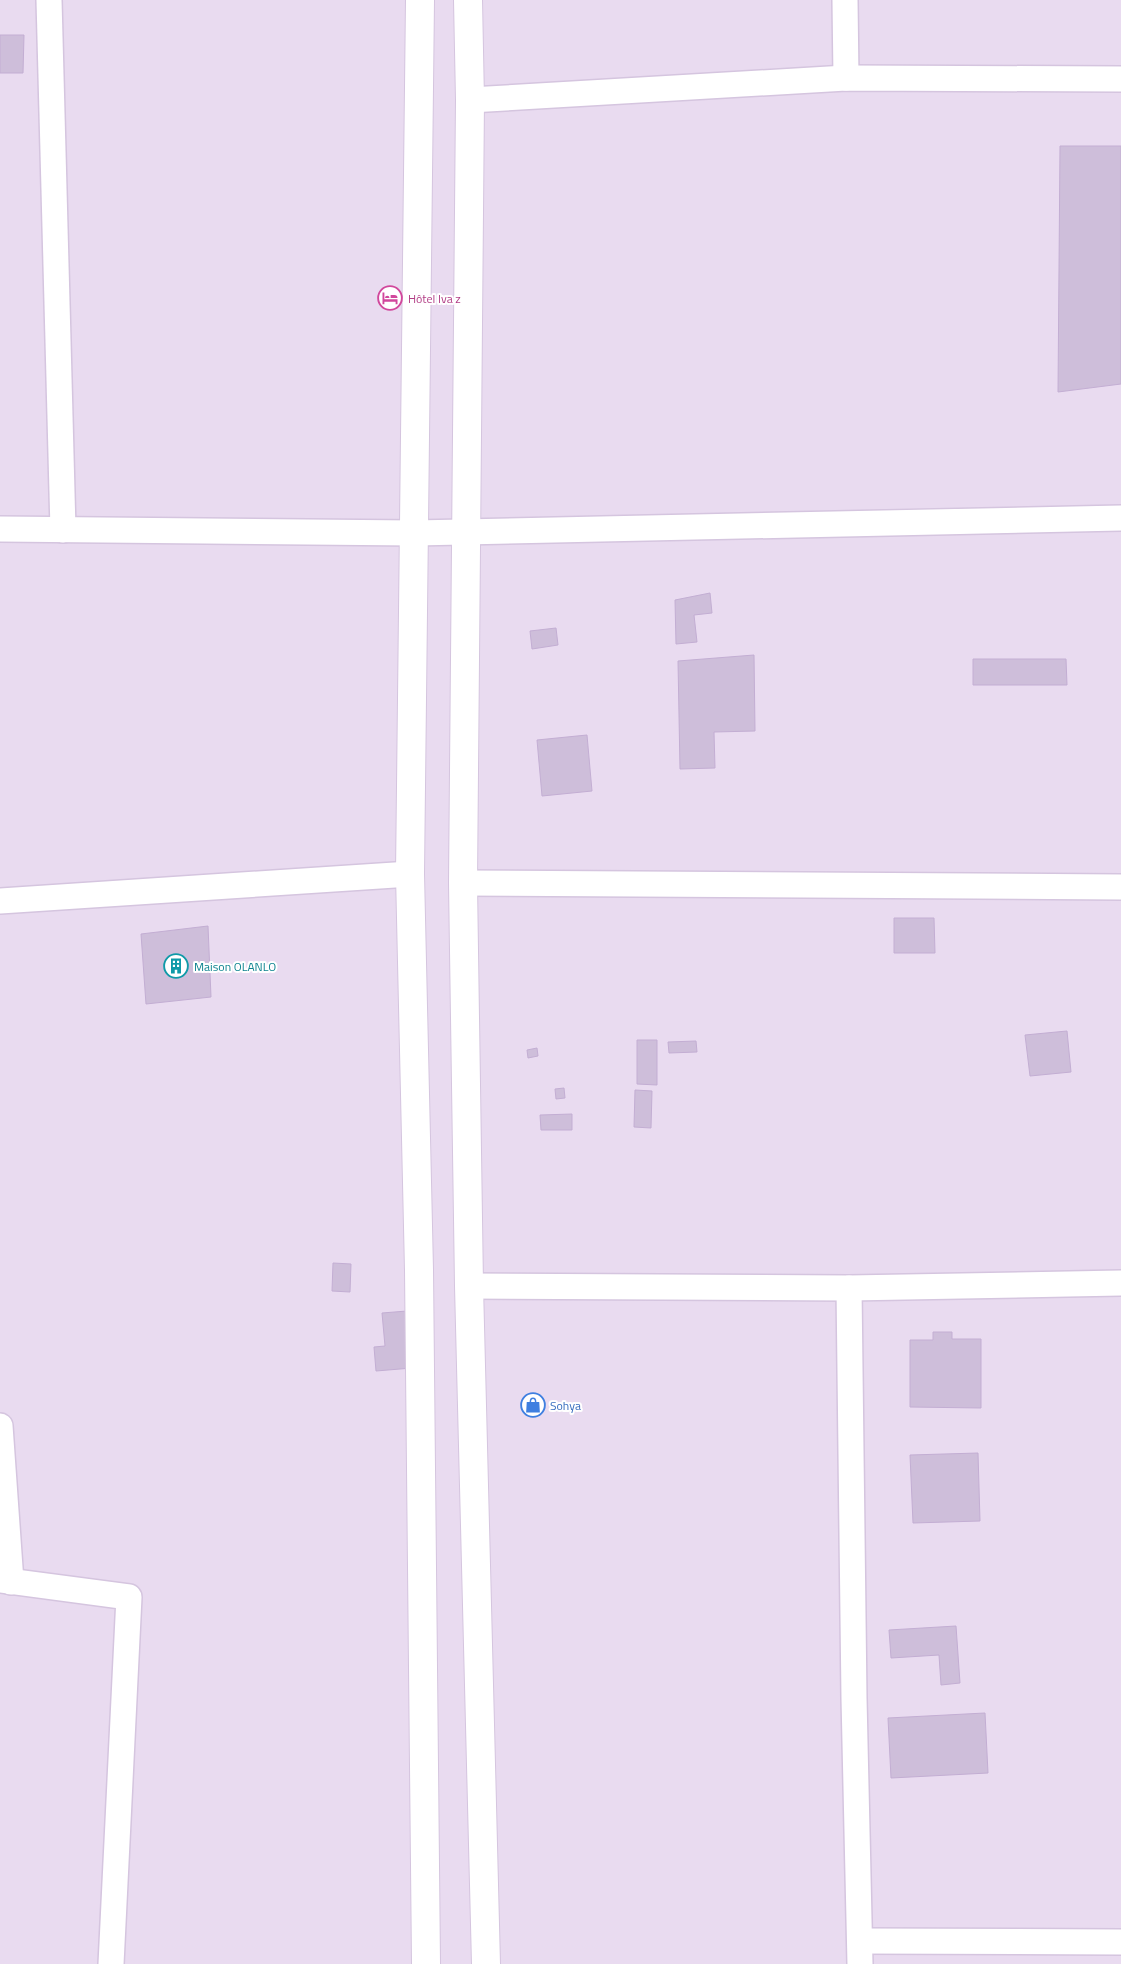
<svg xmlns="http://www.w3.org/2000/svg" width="1121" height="1964" viewBox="0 0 1121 1964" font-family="'Titillium Web',sans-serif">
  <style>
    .residential { fill: #e9dbf0 }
    .building { fill: #cebeda; stroke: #c3aed3 }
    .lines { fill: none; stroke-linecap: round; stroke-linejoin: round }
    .minor-casing { stroke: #d5c5df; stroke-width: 28 }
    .tertiary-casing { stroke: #d5c5df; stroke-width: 30 }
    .minor { stroke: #fff; stroke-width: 25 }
    .tertiary { stroke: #fff; stroke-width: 28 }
    .labels { text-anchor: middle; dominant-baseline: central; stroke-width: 4; stroke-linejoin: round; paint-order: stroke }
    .hotel-label { font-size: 12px; fill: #b23c85; stroke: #fff; text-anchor: start }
    .culture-label { font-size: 12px; fill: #0d838f; stroke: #fff; text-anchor: start }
    .shop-label { font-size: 12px; fill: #366cbe; stroke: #fff; text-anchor: start }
  </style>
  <rect width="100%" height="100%" fill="#f0e7f5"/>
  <rect class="residential" x="0" y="0" width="1121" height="1964"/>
  <g class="building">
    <polygon points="0,35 24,35 23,73 0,73"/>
    <polygon points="1060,146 1121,146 1121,384 1058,392"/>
    <polygon points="710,593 712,613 694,615 697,642 676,644 675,600"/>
    <polygon points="556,628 558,645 532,649 530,631"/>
    <polygon points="754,655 755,731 714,732 715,768 680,769 678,661"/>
    <polygon points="973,659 1066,659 1067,685 973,685"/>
    <polygon points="587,735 592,791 542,796 537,740"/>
    <polygon points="894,918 934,918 935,953 894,953"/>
    <polygon points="208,926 211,997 146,1004 141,934"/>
    <polygon points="1067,1031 1071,1072 1030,1076 1025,1035"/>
    <polygon points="637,1040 657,1040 657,1085 637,1084"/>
    <polygon points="696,1041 697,1052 669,1053 668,1042"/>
    <polygon points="537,1048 538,1056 528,1058 527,1050"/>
    <polygon points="564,1088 565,1098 556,1099 555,1089"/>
    <polygon points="635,1090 652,1091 651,1128 634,1127"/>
    <polygon points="572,1114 572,1130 541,1130 540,1115"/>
    <polygon points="333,1263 351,1264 350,1292 332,1291"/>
    <polygon points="407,1311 412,1368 376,1371 374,1347 385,1346 382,1313"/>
    <polygon points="933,1332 952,1332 952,1339 981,1339 981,1408 910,1407 910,1340 933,1340"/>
    <polygon points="978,1453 980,1521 913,1523 910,1455"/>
    <polygon points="956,1626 960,1683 941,1685 939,1655 891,1658 889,1630"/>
    <polygon points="985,1713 988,1773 891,1778 888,1718"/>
  </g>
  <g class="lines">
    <g class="minor-casing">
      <g id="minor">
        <polyline points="49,0 63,530"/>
        <polyline points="845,0 846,78"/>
        <polyline points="470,100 846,78 1121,79"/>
        <polyline points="0,529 415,533 1121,518"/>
        <polyline points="463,883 1121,887"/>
        <polyline points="0,901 410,874"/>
        <polyline points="469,1286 849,1288 1121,1283"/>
        <polyline points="849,1288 854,1698 860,1964"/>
        <polyline points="0,1426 11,1582"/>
        <polyline points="0,1580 129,1597 111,1964"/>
        <polyline points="861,1941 1121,1942"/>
      </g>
    </g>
    <g class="tertiary-casing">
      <g id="tertiary">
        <polyline points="420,0 410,874 419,1270 426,1964"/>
        <polyline points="468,0 470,100 463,883 469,1286 486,1964"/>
      </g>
    </g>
    <use href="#minor" class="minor"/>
    <use href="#tertiary" class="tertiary"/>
  </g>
  <defs>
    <g id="hotel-ring" transform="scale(1.25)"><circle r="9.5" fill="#fff" stroke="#d1479c" stroke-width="1.5"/><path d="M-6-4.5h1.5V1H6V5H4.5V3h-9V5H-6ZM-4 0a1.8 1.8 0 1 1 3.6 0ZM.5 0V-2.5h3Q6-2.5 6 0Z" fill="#d1479c"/></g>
    <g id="building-ring" transform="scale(1.25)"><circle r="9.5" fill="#fff" stroke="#0f9aa8" stroke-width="1.5"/><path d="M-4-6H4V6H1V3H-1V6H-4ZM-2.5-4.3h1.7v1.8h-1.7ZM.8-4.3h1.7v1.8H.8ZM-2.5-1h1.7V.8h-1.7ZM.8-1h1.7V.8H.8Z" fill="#0f9aa8"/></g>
    <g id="shop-ring" transform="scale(1.25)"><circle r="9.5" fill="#fff" stroke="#3f7fe0" stroke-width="1.5"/><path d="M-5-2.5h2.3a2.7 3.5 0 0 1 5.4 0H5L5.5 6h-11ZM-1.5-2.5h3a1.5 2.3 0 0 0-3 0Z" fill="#3f7fe0"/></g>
  </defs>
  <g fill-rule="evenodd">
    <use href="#hotel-ring" x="390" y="298"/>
    <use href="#building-ring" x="176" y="966"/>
    <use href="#shop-ring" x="533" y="1405"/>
  </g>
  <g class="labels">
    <g class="hotel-label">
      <text x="408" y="298">Hôtel Iva z</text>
    </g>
    <g class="culture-label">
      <text x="194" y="966">Maison OLANLO</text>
    </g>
    <g class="shop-label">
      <text x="550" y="1405">Sohya</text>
    </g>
  </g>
</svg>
